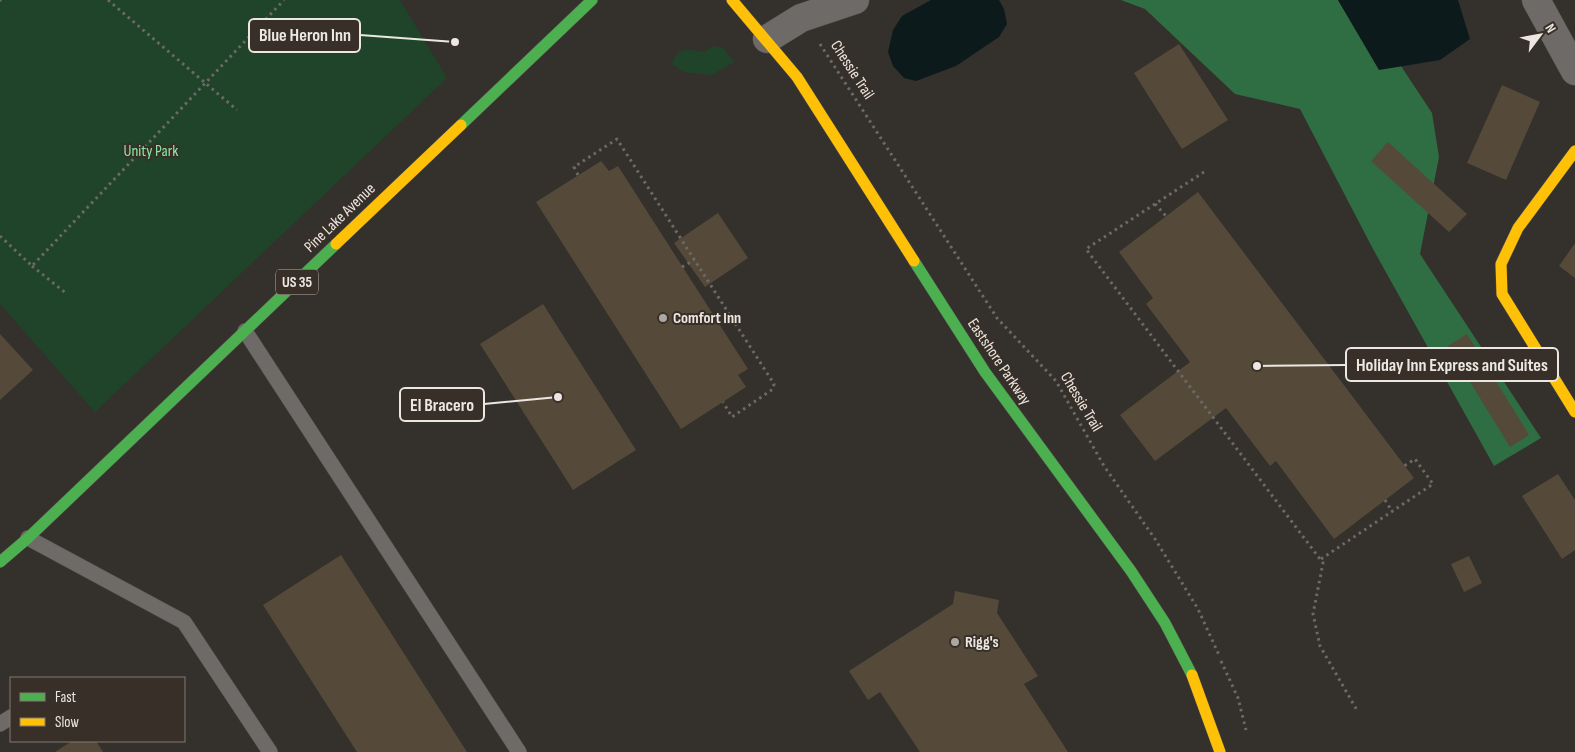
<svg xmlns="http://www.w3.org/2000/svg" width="1575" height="752" viewBox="0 0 1575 752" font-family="'Sofia Sans Condensed',sans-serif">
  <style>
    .green { fill: #204429 }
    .forest { fill: #2f6d42 }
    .water { fill: #0d1a1b }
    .building { fill: #554a39 }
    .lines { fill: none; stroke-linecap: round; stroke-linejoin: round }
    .lane-casing { stroke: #524e4b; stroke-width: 16 }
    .street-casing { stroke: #524e4b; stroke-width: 29 }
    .fast-casing { stroke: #524e4b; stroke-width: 12 }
    .slow-casing { stroke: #524e4b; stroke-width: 12 }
    .path { stroke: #6c6a67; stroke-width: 3; stroke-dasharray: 2.5 4; stroke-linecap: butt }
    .lane { stroke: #6d6a67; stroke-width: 15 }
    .street { stroke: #6d6a67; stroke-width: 28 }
    .fast { stroke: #4caf50; stroke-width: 11 }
    .slow { stroke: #ffc107; stroke-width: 11 }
    .poi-dot { fill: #aca7a2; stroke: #383028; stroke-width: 2 }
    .labels { text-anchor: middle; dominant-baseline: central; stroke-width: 4; stroke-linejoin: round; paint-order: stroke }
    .shield { fill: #383028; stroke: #b6b0aa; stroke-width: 1 }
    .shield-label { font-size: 15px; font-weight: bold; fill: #ece7e2 }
    .street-label { font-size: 16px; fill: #ece7e2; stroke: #383028 }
    .park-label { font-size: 16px; fill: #87eaa1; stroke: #383028 }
    .poi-label { font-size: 16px; font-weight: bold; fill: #ece7e2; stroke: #383028; text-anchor: start }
    .leader { fill: none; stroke: #ece7e2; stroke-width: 2 }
    .callout-dot { fill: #ece7e2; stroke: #383028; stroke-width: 2 }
    .callout { fill: #383028; stroke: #ece7e2; stroke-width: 2 }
    .callout-label { font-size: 18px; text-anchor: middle; font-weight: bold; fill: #ece7e2 }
  </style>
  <rect width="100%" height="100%" fill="#34302c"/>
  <g class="green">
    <polygon points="0,0 400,0 447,78 95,412 0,304"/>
    <path d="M713 46 723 48 734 62 712 75 684 72 672 64C680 44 686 50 705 52Z"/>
  </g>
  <polygon class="forest" points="1121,0 1338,0 1379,69 1401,66 1432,113 1439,157 1420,254 1541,438 1494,466 1373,249 1300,109 1235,94 1145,9"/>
  <g class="water">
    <polygon points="931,0 999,0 1004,9 1007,24 999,37 956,66 916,81 904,78 893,66 888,52 893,30 902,16"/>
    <polygon points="1338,0 1458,0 1470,39 1440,60 1379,70"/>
  </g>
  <g class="building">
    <polygon points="1179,44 1228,120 1182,149 1134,73"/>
    <polygon points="1502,85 1540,102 1506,180 1467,163"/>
    <polygon points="1388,142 1467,214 1449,232 1371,161"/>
    <polygon points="601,161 609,171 618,166 748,369 738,375 746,387 681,429 536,202"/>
    <polygon points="1198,192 1414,478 1334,539 1276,461 1270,466 1226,408 1155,461 1120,415 1190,362 1146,304 1153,298 1119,252"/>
    <polygon points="718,213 748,258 705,287 674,243"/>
    <polygon points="1575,243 1575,278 1559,266"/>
    <polygon points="543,304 636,450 573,490 480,344"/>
    <polygon points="0,334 33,370 0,400"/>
    <polygon points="1467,334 1529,435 1510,447 1448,346"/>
    <polygon points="1558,474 1575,500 1575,550 1562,559 1522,496"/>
    <polygon points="341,555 467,752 357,752 263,605"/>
    <polygon points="1469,556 1482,583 1464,592 1451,564"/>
    <polygon points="955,591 999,600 997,613 1038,676 1024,684 1068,752 920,752 880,692 868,700 849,671 953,604"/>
    <polygon points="72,741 96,741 103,752 55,752"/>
  </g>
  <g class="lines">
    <g class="lane-casing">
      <g id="lane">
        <polyline points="245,331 519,752"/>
        <polyline points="28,538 184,622 270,752"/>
        <polyline points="0,724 11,717"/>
      </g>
    </g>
    <g class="street-casing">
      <g id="street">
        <polyline points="1536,0 1575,71"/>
        <polyline points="767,39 801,18 855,0"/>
      </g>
    </g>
    <g class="fast-casing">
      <g id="fast">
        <polyline points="461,125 592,0"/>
        <polyline points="914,261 985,372 1131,571 1165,623 1192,675"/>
        <polyline points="0,562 28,538 336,244"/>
      </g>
    </g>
    <g class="slow-casing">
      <g id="slow">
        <polyline points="732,0 797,77 914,261"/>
        <polyline points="1575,151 1518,228 1501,264 1502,294 1575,412"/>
        <polyline points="336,244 461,125"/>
        <polyline points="1192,675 1220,752"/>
      </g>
    </g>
    <g class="path">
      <polyline points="108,0 237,110"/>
      <polyline points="0,1 1,0"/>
      <polyline points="820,44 997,318 1056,381 1104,466 1155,539 1198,609 1219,655"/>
      <polyline points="1204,172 1086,249 1323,563 1313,614 1320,646 1358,712"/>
      <polyline points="578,175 574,167 617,139 774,384 773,389 732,417 723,402"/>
      <polyline points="1155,204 1166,216"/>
      <polyline points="0,236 32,266 284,0"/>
      <polyline points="32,266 67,294"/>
      <polyline points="682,267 694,260"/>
      <polyline points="1385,500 1392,511"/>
      <polyline points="1321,559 1433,484 1415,459 1404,466"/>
      <polyline points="1221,661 1238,698 1246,730"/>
    </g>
    <use href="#lane" class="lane"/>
    <use href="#street" class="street"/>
    <use href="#fast" class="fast"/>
    <use href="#slow" class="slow"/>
  </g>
  <g class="poi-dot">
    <circle cx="663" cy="318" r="5"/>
    <circle cx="955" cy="642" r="5"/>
  </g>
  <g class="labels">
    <rect class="shield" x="276" y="269.5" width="42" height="25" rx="4"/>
    <g class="shield-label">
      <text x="297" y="282">US 35</text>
    </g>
    <g class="street-label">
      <text transform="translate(852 70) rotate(57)">Chessie Trail</text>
      <text transform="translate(340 218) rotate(-44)">Pine Lake Avenue</text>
      <text transform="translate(999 362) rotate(56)">Eastshore Parkway</text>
      <text transform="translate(1081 402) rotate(59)">Chessie Trail</text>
    </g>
    <g class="park-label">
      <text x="151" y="151">Unity Park</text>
    </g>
    <g class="poi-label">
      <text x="673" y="318">Comfort Inn</text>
      <text x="965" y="642">Rigg's</text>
    </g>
  </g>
  <path class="leader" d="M455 42L360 35M1257 366L1346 365M558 397L484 404"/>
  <g class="callout-dot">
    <circle cx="455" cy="42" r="5"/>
    <circle cx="1257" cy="366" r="5"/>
    <circle cx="558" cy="397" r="5"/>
  </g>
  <g class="callout">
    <rect x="249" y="19" width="111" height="33" rx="5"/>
    <rect x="1346" y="348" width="212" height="33" rx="5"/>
    <rect x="400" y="388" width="84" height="33" rx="5"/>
  </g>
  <g class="callout-label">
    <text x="305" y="41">Blue Heron Inn</text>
    <text x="1452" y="371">Holiday Inn Express and Suites</text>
    <text x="442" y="411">El Bracero</text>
  </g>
  <rect x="10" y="677" width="175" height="65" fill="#383028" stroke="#807972"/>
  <rect x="20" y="693" width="25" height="8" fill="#4caf50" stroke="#807972"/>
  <text x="55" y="702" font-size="15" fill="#ece7e2">Fast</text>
  <rect x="20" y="718" width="25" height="8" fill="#ffc107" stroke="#807972"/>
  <text x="55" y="727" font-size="15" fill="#ece7e2">Slow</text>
  <g transform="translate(1540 35) rotate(58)" stroke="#383028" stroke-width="4" paint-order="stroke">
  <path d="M0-4L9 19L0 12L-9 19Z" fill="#ece7e2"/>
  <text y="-8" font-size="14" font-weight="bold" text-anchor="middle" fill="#ece7e2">N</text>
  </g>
</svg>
